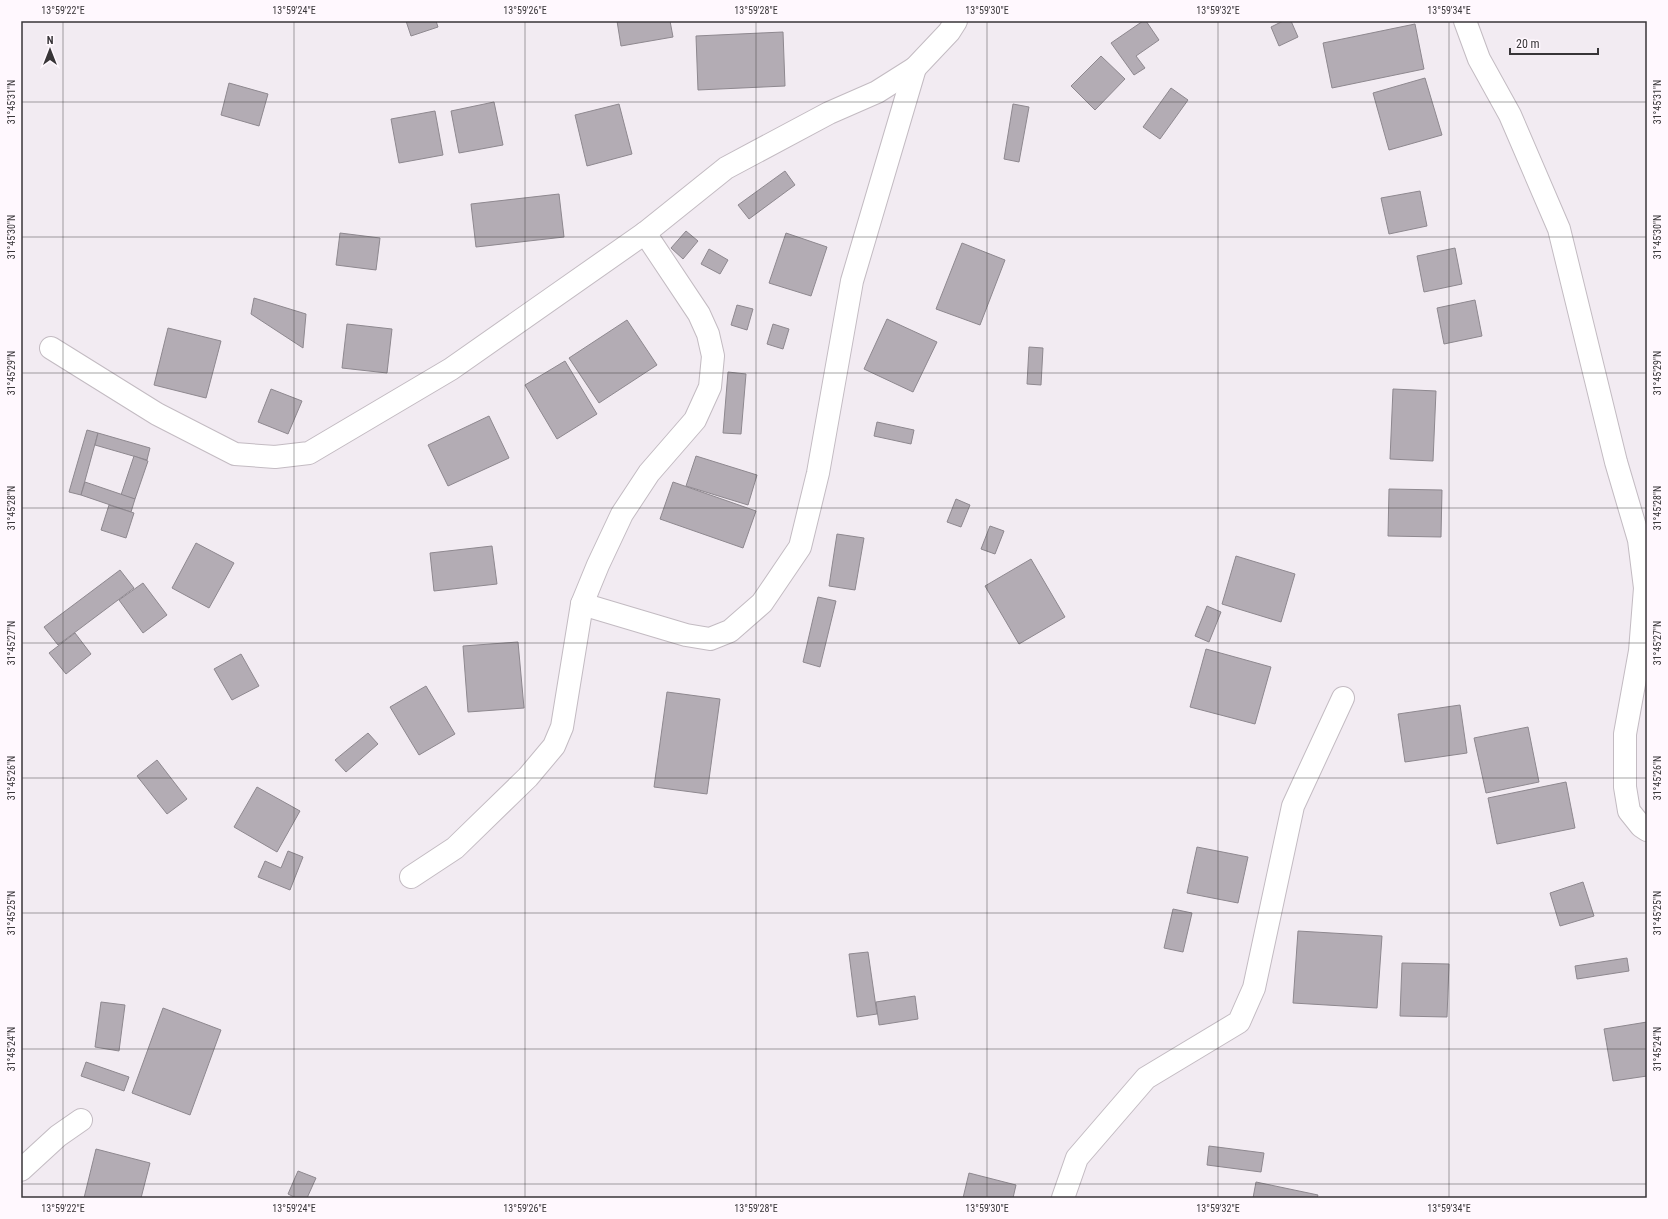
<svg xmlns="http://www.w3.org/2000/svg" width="1668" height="1219" viewBox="0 0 1668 1219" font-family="'Roboto Condensed',sans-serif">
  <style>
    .building { fill: #b3acb4; stroke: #8e888f }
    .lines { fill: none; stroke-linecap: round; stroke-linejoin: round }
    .street-casing { stroke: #c3bbc2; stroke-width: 24 }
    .street { stroke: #fff; stroke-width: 22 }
    .ticks { fill: none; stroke: #383538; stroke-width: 1; stroke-opacity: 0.45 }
    .neatline { fill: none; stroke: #383538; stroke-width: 1.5 }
    .ticks-label { font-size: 10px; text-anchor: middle; fill: #383538 }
  </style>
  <rect width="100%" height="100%" fill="#f2ebf2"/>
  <g class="building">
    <polygon points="406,21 436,21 438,27 411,36"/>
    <polygon points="617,21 670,21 673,37 621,46"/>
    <polygon points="1143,21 1146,21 1159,40 1136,56 1145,68 1134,75 1111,43"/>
    <polygon points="1283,21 1291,21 1298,37 1279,46 1271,27"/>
    <polygon points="1415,24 1424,69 1332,88 1323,43"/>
    <polygon points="783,32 785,86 698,90 696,36"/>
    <polygon points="1101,56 1125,79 1095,110 1071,86"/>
    <polygon points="1425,78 1442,135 1389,150 1373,93"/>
    <polygon points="229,83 268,94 259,126 221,115"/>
    <polygon points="1171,88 1188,100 1160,139 1143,127"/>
    <polygon points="494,102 503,145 459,153 451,111"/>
    <polygon points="619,104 632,154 587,166 575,115"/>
    <polygon points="1013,104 1029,107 1019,162 1004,159"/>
    <polygon points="435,111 443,155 399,163 391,119"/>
    <polygon points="785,171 795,185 749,219 738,205"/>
    <polygon points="1420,191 1427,226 1389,234 1381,198"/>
    <polygon points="559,194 564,237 476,247 471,204"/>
    <polygon points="686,231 698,241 683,259 671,248"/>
    <polygon points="340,233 380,238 376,270 336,265"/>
    <polygon points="786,233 827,247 811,296 769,283"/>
    <polygon points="962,243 1005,260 980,325 936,309"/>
    <polygon points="1455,248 1462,284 1424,292 1417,256"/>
    <polygon points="709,249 728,260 720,274 701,264"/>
    <polygon points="254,298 306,314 303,348 251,314"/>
    <polygon points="1475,300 1482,336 1444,344 1437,308"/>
    <polygon points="737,305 753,309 747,330 731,325"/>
    <polygon points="887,319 937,342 913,392 864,369"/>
    <polygon points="627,320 657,365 599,403 569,358"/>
    <polygon points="347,324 392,329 387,373 342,368"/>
    <polygon points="773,324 789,329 783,349 767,344"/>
    <polygon points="168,328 221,341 206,398 154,385"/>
    <polygon points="1029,347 1043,348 1041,385 1027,384"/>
    <polygon points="565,361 597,414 557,439 525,385"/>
    <polygon points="728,372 746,374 741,434 723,433"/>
    <polygon points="271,389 302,401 288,434 258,422"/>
    <polygon points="1393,389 1436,391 1433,461 1390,459"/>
    <polygon points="489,416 509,458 448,486 428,445"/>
    <polygon points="877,422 914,430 911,444 874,436"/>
    <polygon points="87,430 98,433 81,495 69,492"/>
    <polygon points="98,433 150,448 147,460 95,445"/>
    <polygon points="134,456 148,461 135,499 121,495"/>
    <polygon points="696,456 757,475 748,505 686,486"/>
    <polygon points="85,482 135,499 131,512 81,495"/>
    <polygon points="673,482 756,511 743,548 660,519"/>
    <polygon points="1389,489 1442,490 1441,537 1388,536"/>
    <polygon points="956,499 970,505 961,527 947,522"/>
    <polygon points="109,505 134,513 126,538 101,530"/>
    <polygon points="990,526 1004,531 995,554 981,549"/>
    <polygon points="837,534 864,538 855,590 829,586"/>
    <polygon points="196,543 234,563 209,608 172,588"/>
    <polygon points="492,546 497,584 434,591 430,553"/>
    <polygon points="1236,556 1295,574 1281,622 1222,604"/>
    <polygon points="1031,559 1065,617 1019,644 985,586"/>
    <polygon points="120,570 134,588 58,645 44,627"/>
    <polygon points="143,583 167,615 143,633 119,600"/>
    <polygon points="818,597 836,601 820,667 803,662"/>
    <polygon points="1207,606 1221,612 1209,642 1195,636"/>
    <polygon points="75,633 91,654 66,674 49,653"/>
    <polygon points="518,642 524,708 468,712 463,646"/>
    <polygon points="1206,649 1271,667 1255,724 1190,707"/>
    <polygon points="241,654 259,686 232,700 214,669"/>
    <polygon points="426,686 455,734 419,755 390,707"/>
    <polygon points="667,692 720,699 707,794 654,787"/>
    <polygon points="1460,705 1467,753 1405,762 1398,714"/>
    <polygon points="1528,727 1539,782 1486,793 1474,738"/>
    <polygon points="368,733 378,744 346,772 335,760"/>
    <polygon points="157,760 187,799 167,814 137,776"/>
    <polygon points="1566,782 1575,828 1497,844 1488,798"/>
    <polygon points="257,787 300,811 277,852 234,827"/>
    <polygon points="1197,847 1248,857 1238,903 1187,893"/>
    <polygon points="288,851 303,857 290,890 258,877 265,861 281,868"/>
    <polygon points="1583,882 1594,916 1560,926 1550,893"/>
    <polygon points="1173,909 1192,913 1183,952 1164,948"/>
    <polygon points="1298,931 1382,936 1377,1008 1293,1003"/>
    <polygon points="868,952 877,1014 857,1017 849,954"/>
    <polygon points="1627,958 1629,971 1577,979 1575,966"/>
    <polygon points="1402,963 1449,964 1447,1017 1400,1016"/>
    <polygon points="915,996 918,1019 879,1025 876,1002"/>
    <polygon points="101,1002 125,1005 119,1051 95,1047"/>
    <polygon points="163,1008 221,1030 190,1115 132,1093"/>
    <polygon points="1647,1022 1647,1076 1613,1081 1604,1029"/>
    <polygon points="86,1062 129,1077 124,1091 81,1076"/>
    <polygon points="1209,1146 1264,1153 1261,1172 1207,1165"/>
    <polygon points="96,1149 150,1163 141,1198 84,1198"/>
    <polygon points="298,1171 316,1178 307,1198 296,1198 288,1194"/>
    <polygon points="969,1173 1016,1185 1013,1198 963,1198"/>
    <polygon points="1256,1182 1318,1195 1317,1198 1253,1198"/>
  </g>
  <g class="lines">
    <g class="street-casing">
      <g id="street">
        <polyline points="1465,21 1479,59 1510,115 1559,229 1616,462 1639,540 1645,588 1640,651 1625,734 1625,787 1629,811 1641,826 1647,830"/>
        <polyline points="51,348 157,414 235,454 275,457 309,453 451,369 645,233 726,168 829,113 877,92 915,68 949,32 956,21"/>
        <polyline points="582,604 686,635 710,639 730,631 762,603 800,547 818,473 852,281 915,68"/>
        <polyline points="411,877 455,848 528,777 554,746 562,727 582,604 598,565 622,514 649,473 695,420 710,387 713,356 708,334 699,314 645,233"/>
        <polyline points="21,1170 58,1136 81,1120"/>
        <polyline points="1063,1198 1077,1158 1146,1078 1239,1022 1254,988 1293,806 1343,698"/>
      </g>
    </g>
    <use href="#street" class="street"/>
  </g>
  <path class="ticks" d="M63 21V1198M294 21V1198M525 21V1198M756 21V1198M987 21V1198M1218 21V1198M1449 21V1198M21 102H1647M21 237H1647M21 373H1647M21 508H1647M21 643H1647M21 778H1647M21 913H1647M21 1049H1647M21 1184H1647"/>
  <rect width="1668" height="1219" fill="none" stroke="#fff8fe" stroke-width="44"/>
  <g transform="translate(50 50)" stroke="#fff8fe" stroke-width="3" paint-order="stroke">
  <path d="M0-3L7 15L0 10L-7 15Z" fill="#383538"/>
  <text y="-6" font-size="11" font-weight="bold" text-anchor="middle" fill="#383538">N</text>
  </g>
  <path d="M1510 48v6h88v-6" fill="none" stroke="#383538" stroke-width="2"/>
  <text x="1516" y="48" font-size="12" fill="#383538" stroke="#fff8fe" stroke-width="3" paint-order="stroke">20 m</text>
  <rect x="22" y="22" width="1624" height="1175" class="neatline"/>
  <g class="ticks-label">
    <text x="63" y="14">13°59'22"E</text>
    <text x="294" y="14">13°59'24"E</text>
    <text x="525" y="14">13°59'26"E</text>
    <text x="756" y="14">13°59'28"E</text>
    <text x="987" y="14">13°59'30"E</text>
    <text x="1218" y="14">13°59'32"E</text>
    <text x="1449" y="14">13°59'34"E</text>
    <text transform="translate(11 102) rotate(-90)" y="4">31°45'31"N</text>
    <text transform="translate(1657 102) rotate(-90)" y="4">31°45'31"N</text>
    <text transform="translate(11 237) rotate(-90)" y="4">31°45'30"N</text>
    <text transform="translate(1657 237) rotate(-90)" y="4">31°45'30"N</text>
    <text transform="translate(11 373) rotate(-90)" y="4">31°45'29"N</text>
    <text transform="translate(1657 373) rotate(-90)" y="4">31°45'29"N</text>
    <text transform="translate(11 508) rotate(-90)" y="4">31°45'28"N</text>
    <text transform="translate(1657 508) rotate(-90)" y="4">31°45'28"N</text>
    <text transform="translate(11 643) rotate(-90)" y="4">31°45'27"N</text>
    <text transform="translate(1657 643) rotate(-90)" y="4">31°45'27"N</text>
    <text transform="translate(11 778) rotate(-90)" y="4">31°45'26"N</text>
    <text transform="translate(1657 778) rotate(-90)" y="4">31°45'26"N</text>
    <text transform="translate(11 913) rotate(-90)" y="4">31°45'25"N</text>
    <text transform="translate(1657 913) rotate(-90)" y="4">31°45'25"N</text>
    <text transform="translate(11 1049) rotate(-90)" y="4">31°45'24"N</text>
    <text transform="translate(1657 1049) rotate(-90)" y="4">31°45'24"N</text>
    <text x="63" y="1212">13°59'22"E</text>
    <text x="294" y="1212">13°59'24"E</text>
    <text x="525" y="1212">13°59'26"E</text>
    <text x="756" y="1212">13°59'28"E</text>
    <text x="987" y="1212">13°59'30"E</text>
    <text x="1218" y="1212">13°59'32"E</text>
    <text x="1449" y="1212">13°59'34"E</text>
  </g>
</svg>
